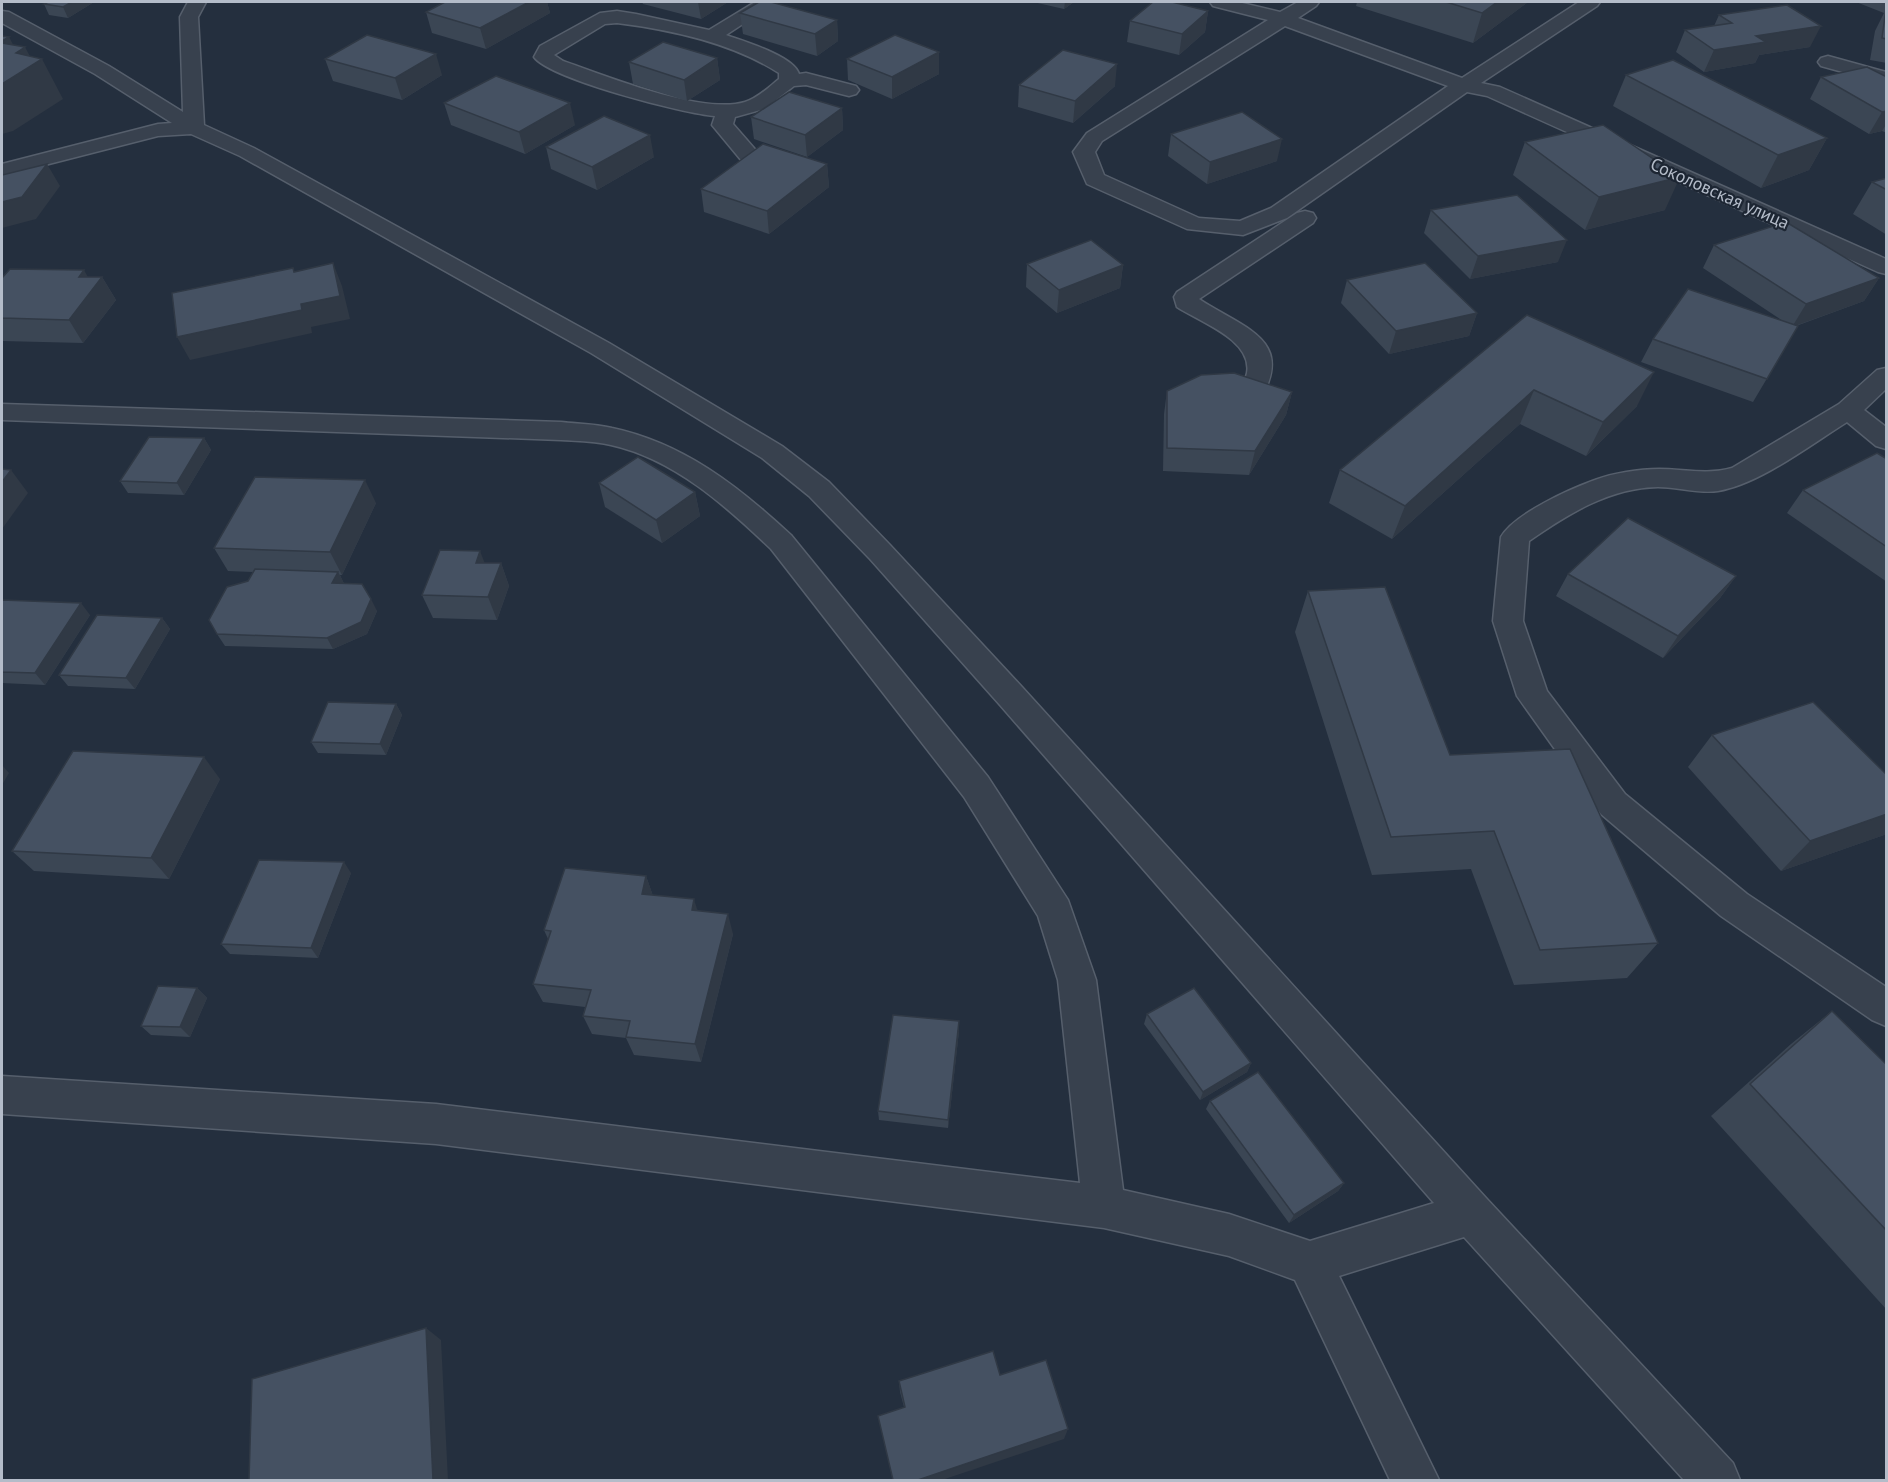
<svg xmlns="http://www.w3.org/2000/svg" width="1888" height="1482" viewBox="0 0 1888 1482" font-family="'PT Sans',sans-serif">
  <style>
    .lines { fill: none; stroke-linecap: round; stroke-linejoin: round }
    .minor-casing { stroke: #565f6c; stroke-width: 3 }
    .minor { fill: #38414e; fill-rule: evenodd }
    .wall { fill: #3b4654 }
    .shaded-wall { fill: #303945 }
    .building { fill: #455162; stroke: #303945; stroke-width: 1.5 }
    .labels { text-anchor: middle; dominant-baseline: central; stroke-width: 4.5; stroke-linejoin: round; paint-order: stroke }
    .far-street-label { font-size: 18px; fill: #b4bcc9; stroke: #1d2633 }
  </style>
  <rect width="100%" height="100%" fill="#242f3e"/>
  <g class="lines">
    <g class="minor-casing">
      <g id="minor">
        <path d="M188 2H206L198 17 204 125 254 148 609 343 782 446 829 482 890 545 1022 687 1486 1198 1733 1463 1740 1480H1684L1464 1237 1339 1276 1439 1480H1390L1295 1280 1229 1256 1104 1228 436 1144 2 1114V1076L436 1104 1080 1183 1058 980 1038 916 964 797 771 549C726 506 674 459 611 445 595 441 578 441 561 440L2 420V404L561 422C578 424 595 424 612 428 683 443 738 486 791 535L988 777 1068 900 1096 980 1123 1190 1229 1214 1310 1241 1434 1203 1000 705 870 559 809 496 762 458 591 353 240 156 191 134 158 136 2 176V164L158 124 172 123 95 74 2 23V11L9 12 109 66 183 112 180 17Z"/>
        <path d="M755 2H776L726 35C743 41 794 56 799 74L806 73 856 86 859 90 856 94 849 96 806 85 794 86 764 109 735 117 733 124 760 155 757 160 749 161 741 160 712 125 715 116C685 114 550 79 534 57L540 46 600 13 617 11 636 14 709 30ZM617 23C673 30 732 43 779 73V79C769 87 758 98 745 102 702 115 606 76 563 61L554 55 605 24Z"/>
        <path d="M1210 2H1238L1280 12 1298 2H1319L1316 6 1298 18 1462 78 1579 2H1600L1597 6 1481 83 1500 87 1886 259V274L1878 272 1487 96 1467 92 1287 218 1243 235 1187 229 1087 184 1073 152 1087 133 1268 20 1213 6ZM1285 26 1448 86 1271 208 1240 221 1199 218 1104 175 1095 152 1102 141Z"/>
        <polygon points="1828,56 1886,72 1886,84 1821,66 1818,62 1821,58"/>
        <path d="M1305 211 1313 213 1316 218 1313 223 1199 299C1246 330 1300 340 1255 408L1246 410 1237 408 1233 402C1238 393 1245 383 1247 373 1253 340 1200 322 1177 307L1174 297 1177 292 1297 213Z"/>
        <path d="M1886 368V389L1864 410 1886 427V449L1876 446 1847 422C1810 445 1760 484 1718 491 1699 494 1677 487 1658 487 1609 488 1568 514 1529 541L1523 621 1547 691 1625 794 1747 894 1886 987V1026L1872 1020 1721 916 1601 814 1517 696 1493 621 1501 537C1514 514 1570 489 1595 480 1613 473 1639 469 1659 469 1684 469 1707 475 1732 468L1839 404 1877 370Z"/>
      </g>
    </g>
    <use href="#minor" class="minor"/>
  </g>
  <g class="wall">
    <polygon points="49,2 94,2 68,18 49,15 44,4"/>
    <polygon points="445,2 547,2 550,13 486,49 432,33 426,12"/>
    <polygon points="642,2 728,2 701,19 643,4"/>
    <polygon points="1033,2 1074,2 1064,9"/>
    <polygon points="1357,2 1528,2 1473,43 1356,6"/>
    <polygon points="1856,2 1887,2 1887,63 1870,60 1875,31 1884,13"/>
    <polygon points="1208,11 1205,32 1179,55 1127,42 1130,21"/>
    <polygon points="740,13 837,20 838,41 817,56 743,34"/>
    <polygon points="1719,15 1810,47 1759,55 1755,63 1704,72 1676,52 1685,30 1714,26"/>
    <polygon points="717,58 720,80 687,101 633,84 629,62"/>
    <polygon points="325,59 442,75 402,100 333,81"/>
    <polygon points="847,59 939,74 892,99 848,80"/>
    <polygon points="1626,75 1827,138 1809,170 1761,188 1613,106"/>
    <polygon points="1821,77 1887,77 1887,133 1882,131 1869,134 1810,99"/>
    <polygon points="1019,85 1115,86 1073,123 1018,107"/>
    <polygon points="444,103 575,125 525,154 451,125"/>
    <polygon points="842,108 843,130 807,157 754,139 751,117"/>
    <polygon points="1171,134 1277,161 1207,184 1168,156"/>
    <polygon points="1525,142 1665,210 1585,230 1513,175"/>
    <polygon points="546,147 654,157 597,190 551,169"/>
    <polygon points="827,164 829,187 769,234 704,212 701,189"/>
    <polygon points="1887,178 1887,235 1853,214 1872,182"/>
    <polygon points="1431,210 1558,262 1470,279 1424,233"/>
    <polygon points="1714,245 1879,278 1864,301 1796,326 1798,326 1753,402 1641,362 1653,339 1783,321 1703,268"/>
    <polygon points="1027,264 1123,265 1120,288 1057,313 1026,287"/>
    <polygon points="88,277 102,277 116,300 83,343 2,341 2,278"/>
    <polygon points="1347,280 1477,313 1469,336 1389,354 1341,303"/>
    <polygon points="1527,315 1637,406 1586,456 1520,424 1392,539 1329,503 1340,470"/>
    <polygon points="1167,391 1292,392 1286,415 1249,475 1163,471 1164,414"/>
    <polygon points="204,438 211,450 184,495 128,493 120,481"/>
    <polygon points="1887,459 1887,582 1787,513 1803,490"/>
    <polygon points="599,483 695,492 700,516 662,543 605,507"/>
    <polygon points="376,503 342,575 340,575 344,584 377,611 367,634 333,649 225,646 217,634 253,572 228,571 214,548"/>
    <polygon points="501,563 509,586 497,620 433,618 422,595"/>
    <polygon points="1568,574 1736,576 1720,598 1663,658 1556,596"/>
    <polygon points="1308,591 1450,755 1658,943 1627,978 1514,985 1471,869 1372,875 1295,632"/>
    <polygon points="2,600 90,615 45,685 2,683"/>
    <polygon points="162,618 170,629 135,689 68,686 59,675"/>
    <polygon points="396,704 402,715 386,755 318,753 311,742"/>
    <polygon points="1712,735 1887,775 1887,832 1884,835 1781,871 1688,767"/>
    <polygon points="220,779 169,879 34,871 12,851"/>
    <polygon points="351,873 318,958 230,954 221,944"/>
    <polygon points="646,876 653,896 698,910 733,934 701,1062 634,1055 626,1038 592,1034 583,1016 585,1007 543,1002 533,984 548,939 544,930"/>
    <polygon points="197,988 207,998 190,1037 151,1035 141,1026"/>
    <polygon points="1832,1011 1887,1065 1887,1310 1711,1116 1791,1044"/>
    <polygon points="1147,1014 1251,1063 1247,1072 1200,1100 1144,1024"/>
    <polygon points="959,1031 948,1128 879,1120 878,1111"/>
    <polygon points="1210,1101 1344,1183 1338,1191 1289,1223 1206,1109"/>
    <polygon points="1000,1375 1064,1439 904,1407 900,1392 899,1381"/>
  </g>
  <g class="shaded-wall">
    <polygon points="72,2 94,2 68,18 63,7"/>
    <polygon points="529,2 547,2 550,13 486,49 480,28"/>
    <polygon points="698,2 728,2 701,19"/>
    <polygon points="1065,2 1074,2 1064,9"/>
    <polygon points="1497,2 1528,2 1473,43 1482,13"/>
    <polygon points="1208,11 1205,32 1179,55 1182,34"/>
    <polygon points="837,20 838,41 817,56 815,34"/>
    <polygon points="1821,26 1810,47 1759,55 1755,63 1704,72 1714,50 1756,36"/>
    <polygon points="9,37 17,52 25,47 34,64 42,59 63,99 13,131 2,134 2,41"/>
    <polygon points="939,52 939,74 892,99 892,77"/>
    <polygon points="436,54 442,75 402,100 395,78"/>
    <polygon points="717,58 720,80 687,101 684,80"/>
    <polygon points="1117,64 1115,86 1073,123 1075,101"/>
    <polygon points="570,103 575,125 525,154 519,132"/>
    <polygon points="842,108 843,130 807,157 805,135"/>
    <polygon points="1887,111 1887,123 1882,131 1869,134 1882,112"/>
    <polygon points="650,135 654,157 597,190 592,167"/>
    <polygon points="1827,138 1809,170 1761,188 1778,155"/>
    <polygon points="1282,139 1277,161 1207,184 1210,162"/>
    <polygon points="47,164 60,186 36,219 2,228 2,202"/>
    <polygon points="827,164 829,187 769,234 767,211"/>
    <polygon points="1680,177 1665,210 1585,230 1599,197"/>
    <polygon points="1567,240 1558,262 1470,279 1478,256"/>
    <polygon points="333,263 342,286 350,319 311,327 312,333 190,360 177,337 301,304"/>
    <polygon points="1123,265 1120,288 1057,313 1059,290"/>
    <polygon points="84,270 94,288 102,277 116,300 83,343 69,320 79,277"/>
    <polygon points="1879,278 1864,301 1792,327 1806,304"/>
    <polygon points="1477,313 1469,336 1389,354 1396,331"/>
    <polygon points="1654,372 1637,406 1586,456 1603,422"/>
    <polygon points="1534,390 1520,424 1392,539 1405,506"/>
    <polygon points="1292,392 1286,415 1249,475 1255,451"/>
    <polygon points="204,438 211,450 184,495 177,483"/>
    <polygon points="11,470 28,493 2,529 2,482"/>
    <polygon points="365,480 376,503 342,575 330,552"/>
    <polygon points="695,492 700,516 662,543 656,520"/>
    <polygon points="480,551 489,574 476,563"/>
    <polygon points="501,563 509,586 497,620 488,597"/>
    <polygon points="338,572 344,583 332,583"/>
    <polygon points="1736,576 1720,598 1663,658 1678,636"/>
    <polygon points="371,599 377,611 367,634 333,649 327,638"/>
    <polygon points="81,603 90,615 45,685 35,673"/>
    <polygon points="162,618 170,629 135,689 126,678"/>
    <polygon points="396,704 402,715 386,755 380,744"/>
    <polygon points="204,757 220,779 169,879 151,858"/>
    <polygon points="2,765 9,773 2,785"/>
    <polygon points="1887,814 1887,832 1884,835 1781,871 1810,841"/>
    <polygon points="344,862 351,873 318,958 311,948"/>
    <polygon points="646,876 653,896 642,894"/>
    <polygon points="694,899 700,919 692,910"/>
    <polygon points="728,914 733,934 701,1062 695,1044"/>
    <polygon points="197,988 207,998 190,1037 180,1027"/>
    <polygon points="959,1021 959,1031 948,1128 948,1120"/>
    <polygon points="1251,1063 1247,1072 1200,1100 1203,1092"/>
    <polygon points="1344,1183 1338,1191 1289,1223 1294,1215"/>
    <polygon points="426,1328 441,1340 448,1480 433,1480"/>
    <polygon points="1068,1429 1064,1439 942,1480 918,1480"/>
  </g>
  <g class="building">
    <polygon points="49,2 72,2 63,7 44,4"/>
    <polygon points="445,2 529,2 480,28 426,12"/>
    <polygon points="759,2 771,2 837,20 815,34 740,13"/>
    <polygon points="1153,2 1172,2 1208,11 1182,34 1130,21"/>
    <polygon points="1446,2 1497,2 1482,13"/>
    <polygon points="1787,5 1821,26 1756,36 1766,42 1714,50 1685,30 1732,23 1719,15"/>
    <polygon points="1886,9 1887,10 1887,39 1882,38"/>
    <polygon points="367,35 436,54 395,78 325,59"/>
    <polygon points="895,35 939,52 892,77 847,59"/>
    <polygon points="2,36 9,37 2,41"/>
    <polygon points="663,42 717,58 684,80 629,62"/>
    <polygon points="2,43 25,47 16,53 42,59 2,84"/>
    <polygon points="1063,50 1117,64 1075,101 1019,85"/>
    <polygon points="1673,60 1827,138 1778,155 1626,75"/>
    <polygon points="1867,67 1887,77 1887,111 1882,112 1821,77"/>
    <polygon points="496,76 570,103 519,132 444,103"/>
    <polygon points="789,92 842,108 805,135 751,117"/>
    <polygon points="1242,112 1282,139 1210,162 1171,134"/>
    <polygon points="604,116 650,135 592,167 546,147"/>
    <polygon points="1603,125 1680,177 1599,197 1525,142"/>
    <polygon points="763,144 827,164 767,211 701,189"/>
    <polygon points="47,164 22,197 2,202 2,175"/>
    <polygon points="1887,178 1887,190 1872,182"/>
    <polygon points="1517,195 1567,240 1478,256 1431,210"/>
    <polygon points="1786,222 1879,278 1806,304 1714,245"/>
    <polygon points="1091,240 1123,265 1059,290 1027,264"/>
    <polygon points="333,263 340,296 301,304 302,310 177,337 172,293 293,268 294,272"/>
    <polygon points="1425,263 1477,313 1396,331 1347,280"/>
    <polygon points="10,269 84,270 79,277 102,277 69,320 2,318 2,278"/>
    <polygon points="1688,289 1798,326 1767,379 1653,339"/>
    <polygon points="1527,315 1654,372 1603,422 1534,390 1405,506 1340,470"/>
    <polygon points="1234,373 1292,392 1255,451 1167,448 1167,391 1201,375"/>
    <polygon points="149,437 204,438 177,483 120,481"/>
    <polygon points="1877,453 1887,459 1887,547 1803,490"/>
    <polygon points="638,457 695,492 656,520 599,483"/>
    <polygon points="2,469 11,470 2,482"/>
    <polygon points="255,477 365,480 330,552 214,548"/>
    <polygon points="1628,518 1736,576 1678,636 1568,574"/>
    <polygon points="440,550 480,551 476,563 501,563 488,597 422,595"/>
    <polygon points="255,569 338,572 332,583 362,584 371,599 361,622 327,638 217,634 209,620 227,587 248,581"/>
    <polygon points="1385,587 1450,755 1570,749 1658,943 1540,950 1494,831 1391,837 1308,591"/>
    <polygon points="2,600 81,603 35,673 2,672"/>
    <polygon points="97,615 162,618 126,678 59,675"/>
    <polygon points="328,702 396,704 380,744 311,742"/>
    <polygon points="1813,702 1887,775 1887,814 1810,841 1712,735"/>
    <polygon points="73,751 204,757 151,858 12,851"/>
    <polygon points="259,860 344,862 311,948 221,944"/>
    <polygon points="565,868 646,876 642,894 694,899 692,910 728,914 695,1044 626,1037 630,1021 583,1016 591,990 533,984 551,931 544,930"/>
    <polygon points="158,986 197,988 180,1027 141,1026"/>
    <polygon points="1194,988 1251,1063 1203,1092 1147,1014"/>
    <polygon points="1832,1011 1887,1065 1887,1231 1750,1084"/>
    <polygon points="893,1015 959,1021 948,1120 878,1111"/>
    <polygon points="1258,1072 1344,1183 1294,1215 1210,1101"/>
    <polygon points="426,1328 433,1480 249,1480 252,1379"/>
    <polygon points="993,1351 1000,1375 1046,1360 1068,1429 918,1480 893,1480 878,1416 905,1407 899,1381"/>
  </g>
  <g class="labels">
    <g class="far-street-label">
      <text transform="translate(1720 193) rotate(24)">Соколовская улица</text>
    </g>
  </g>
  <rect width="1888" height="1482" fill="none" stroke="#b4bcc9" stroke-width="6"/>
</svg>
